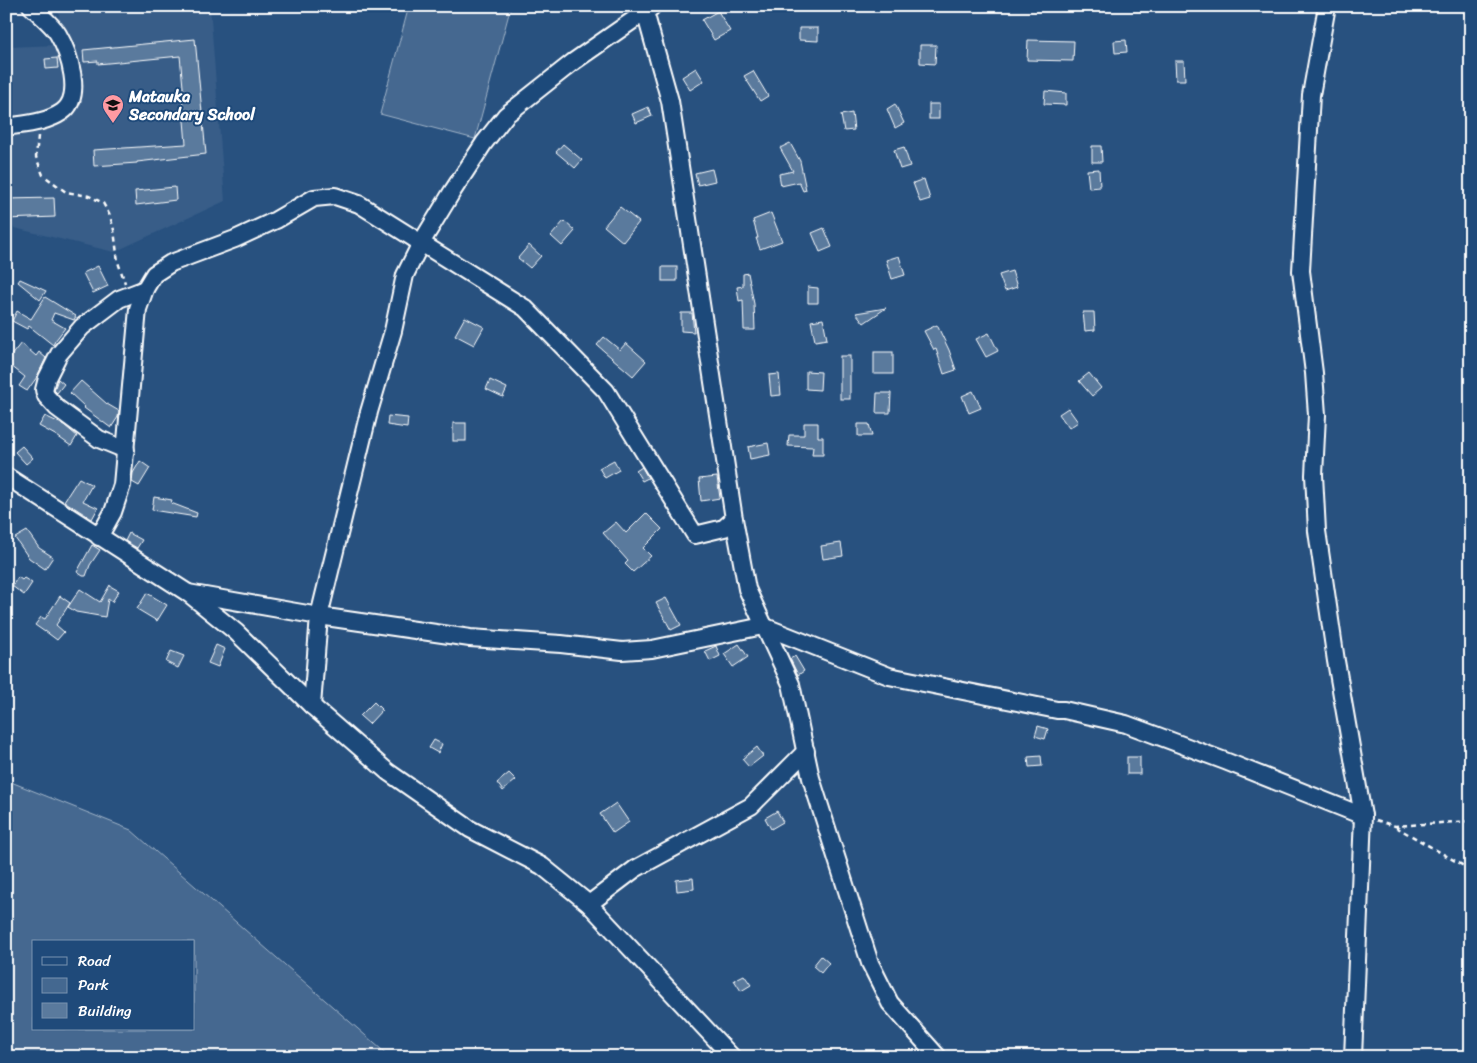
<svg xmlns="http://www.w3.org/2000/svg" width="1477" height="1063" viewBox="0 0 1477 1063" font-family="Sriracha,sans-serif">
  <style>
    .built { fill: #375d88 }
    .green { fill: #446890; stroke: #a2b4c8; fill-rule: evenodd }
    .building { fill: #5a7a9d; stroke: #fff }
    .lines { fill: none; stroke-linecap: round; stroke-linejoin: round }
    .minor-casing { stroke: #fff; stroke-width: 20 }
    .path { stroke: #fff; stroke-width: 2.5; stroke-dasharray: 5 4; stroke-linecap: butt }
    .minor { stroke: #1f4a7a; stroke-width: 16 }
    .labels { text-anchor: middle; dominant-baseline: central; stroke-width: 4; stroke-linejoin: round; paint-order: stroke }
    .poi-label { font-size: 16px; font-weight: bold; fill: #fff; stroke: #1f4a7a; text-anchor: start }
  </style>
  <rect width="100%" height="100%" fill="#28517f"/>
  <filter id="ink" filterUnits="userSpaceOnUse"><feTurbulence type="fractalNoise" baseFrequency=".02" numOctaves="2"/><feDisplacementMap in="SourceGraphic" scale="10" xChannelSelector="R" yChannelSelector="G"/><feConvolveMatrix kernelMatrix="1 2 1 2 8 2 1 2 1" color-interpolation-filters="sRGB"/></filter>
  <g filter="url(#ink)">
    <polygon class="built" points="59,6 210,6 225,201 114,252 6,226 6,47 58,45"/>
    <g class="green">
      <polygon points="409,6 511,6 475,139 380,114"/>
      <path d="M6 780 131 830 390 1057H6ZM34 942H194V1029H34Z"/>
    </g>
    <g class="building">
      <polygon points="718,11 730,31 714,40 702,20"/>
      <polygon points="799,28 818,28 818,41 799,40"/>
      <polygon points="195,39 206,154 137,162 137,163 94,166 93,150 186,144 182,97 184,97 180,56 98,64 98,61 84,62 83,50"/>
      <polygon points="1028,40 1074,41 1073,61 1027,60"/>
      <polygon points="1126,40 1127,52 1115,53 1114,41"/>
      <polygon points="920,45 936,45 935,64 920,63"/>
      <polygon points="57,58 58,68 46,69 45,59"/>
      <polygon points="1175,61 1184,61 1185,80 1176,80"/>
      <polygon points="696,68 704,81 690,90 682,77"/>
      <polygon points="753,71 768,96 760,101 744,76"/>
      <polygon points="1045,91 1066,93 1066,105 1044,104"/>
      <polygon points="895,104 904,123 895,128 887,109"/>
      <rect x="929" y="104" width="10" height="15"/>
      <polygon points="648,107 652,116 636,123 632,114"/>
      <polygon points="852,113 854,130 844,131 841,115"/>
      <polygon points="790,143 800,161 806,190 803,191 799,182 781,186 779,174 793,171 780,148"/>
      <polygon points="563,144 582,160 575,168 556,152"/>
      <polygon points="1092,146 1101,146 1102,162 1092,162"/>
      <polygon points="904,147 910,166 900,169 894,150"/>
      <polygon points="712,169 715,181 698,185 695,173"/>
      <polygon points="1099,169 1100,187 1089,188 1087,170"/>
      <polygon points="924,179 930,199 920,202 913,183"/>
      <polygon points="175,187 176,200 136,205 135,191"/>
      <polygon points="54,198 55,217 6,219 6,199"/>
      <polygon points="620,207 639,222 623,242 604,226"/>
      <polygon points="771,213 782,241 760,249 756,238 758,238 753,220"/>
      <polygon points="564,221 575,231 562,246 551,236"/>
      <polygon points="824,228 832,247 820,252 812,233"/>
      <polygon points="529,245 541,256 530,268 518,258"/>
      <polygon points="899,256 905,275 892,279 886,260"/>
      <polygon points="98,266 108,286 93,293 83,273"/>
      <rect x="662" y="267" width="15" height="14"/>
      <polygon points="1012,271 1017,287 1005,291 999,275"/>
      <polygon points="748,273 754,304 755,330 744,330 743,300 739,301 737,287 743,286 743,274"/>
      <polygon points="20,279 46,291 40,300 18,282"/>
      <polygon points="808,287 818,288 818,303 808,303"/>
      <polygon points="45,297 76,316 74,320 54,313 51,320 65,328 55,341 53,345 29,326 27,329 12,321 17,311 31,319"/>
      <polygon points="886,308 864,323 856,313"/>
      <polygon points="1083,312 1094,312 1095,330 1085,331"/>
      <polygon points="681,313 692,313 694,332 681,331"/>
      <polygon points="465,317 484,327 474,345 455,335"/>
      <polygon points="823,319 827,339 815,341 811,321"/>
      <polygon points="937,325 949,350 956,370 944,374 936,349 934,350 924,331"/>
      <polygon points="989,333 998,351 986,357 976,339"/>
      <polygon points="604,337 620,350 626,343 646,361 633,376 597,345"/>
      <polygon points="21,343 36,356 39,352 46,358 37,377 27,391 19,386 25,377 6,362"/>
      <rect x="874" y="352" width="19" height="22"/>
      <rect x="840" y="356" width="10" height="43"/>
      <polygon points="806,371 821,372 820,390 806,389"/>
      <polygon points="1089,373 1101,388 1092,396 1079,381"/>
      <polygon points="779,374 781,395 771,396 769,375"/>
      <polygon points="58,379 64,384 57,393 54,390"/>
      <polygon points="490,380 507,388 503,397 486,389"/>
      <polygon points="81,381 107,404 119,411 118,417 111,428 84,408 85,407 70,393"/>
      <polygon points="973,391 981,408 969,413 962,396"/>
      <polygon points="877,393 891,393 890,413 876,413"/>
      <polygon points="1068,408 1078,422 1069,428 1059,414"/>
      <polygon points="45,416 64,425 77,436 71,446 57,436 39,426"/>
      <polygon points="388,416 408,418 407,428 387,425"/>
      <rect x="453" y="423" width="13" height="18"/>
      <polygon points="804,423 818,423 818,437 823,437 823,455 812,455 813,447 788,446 789,435 804,435"/>
      <polygon points="858,424 869,424 872,436 858,436"/>
      <polygon points="768,443 770,455 750,459 748,447"/>
      <polygon points="22,446 33,458 26,464 15,452"/>
      <polygon points="614,460 619,470 605,478 599,468"/>
      <polygon points="140,461 150,468 139,486 132,482 133,473"/>
      <polygon points="642,467 648,478 642,481 636,471"/>
      <polygon points="717,477 720,498 701,501 699,479"/>
      <polygon points="79,478 92,485 83,501 98,508 92,519 64,501"/>
      <polygon points="154,497 172,500 171,503 197,513 196,517 152,510"/>
      <polygon points="646,513 662,529 643,548 651,556 633,572 625,564 628,561 603,533 616,522 626,533"/>
      <polygon points="27,531 39,548 53,557 45,569 29,558 15,538"/>
      <polygon points="129,533 142,540 137,548 125,541"/>
      <polygon points="841,543 843,556 823,559 821,546"/>
      <polygon points="92,545 100,550 90,565 86,576 83,576 77,572"/>
      <polygon points="18,577 22,580 24,578 32,583 24,595 12,586"/>
      <polygon points="110,585 110,586 119,591 112,602 108,599 105,617 76,612 68,607 80,589 100,602"/>
      <polygon points="147,593 167,605 157,621 137,609"/>
      <polygon points="60,596 70,603 56,625 64,632 57,640 45,631 45,632 35,625 41,617 45,619"/>
      <polygon points="666,598 681,625 671,630 656,603"/>
      <polygon points="739,644 748,657 733,667 724,654"/>
      <polygon points="216,645 225,649 218,667 208,663"/>
      <polygon points="716,646 720,656 710,661 705,651"/>
      <polygon points="171,651 184,656 178,668 166,662"/>
      <polygon points="795,656 804,671 798,675 790,659"/>
      <polygon points="374,702 382,710 369,724 360,716"/>
      <polygon points="1038,726 1048,729 1045,739 1035,736"/>
      <polygon points="434,740 442,744 438,753 429,748"/>
      <polygon points="757,747 763,756 749,767 742,759"/>
      <polygon points="1041,756 1042,766 1029,767 1028,757"/>
      <rect x="1127" y="757" width="13" height="17"/>
      <polygon points="509,773 516,780 503,791 497,783"/>
      <polygon points="616,803 629,822 613,833 600,814"/>
      <polygon points="777,811 783,822 771,829 765,818"/>
      <polygon points="693,878 694,889 677,891 676,880"/>
      <polygon points="821,956 829,963 821,973 813,966"/>
      <polygon points="744,975 751,985 741,991 734,980"/>
    </g>
    <g class="lines">
      <g class="minor-casing">
        <g id="minor">
          <polyline points="1327,6 1311,95 1301,271 1314,373 1317,415 1314,475 1317,531 1336,661 1363,816 1353,1057"/>
          <polyline points="645,12 670,101 734,519 747,589 791,684 811,778 870,963 890,1003 938,1057"/>
          <path d="M6 127C24 124 46 123 62 112 84 97 69 53 58 34 52 24 40 15 31 6"/>
          <polyline points="126,450 99,439 57,408 46,396 44,390 47,378 59,354 82,327 119,299 145,289"/>
          <polyline points="6,476 188,593 236,632 312,706 388,772 470,829 542,866 589,904 732,1057"/>
          <polyline points="99,537 113,512 122,485 138,309 145,289 154,274 171,263 235,239 276,220 314,198 335,196 359,204 525,308 606,391 695,535 724,528 734,519"/>
          <polyline points="188,593 319,616 470,638 561,644 622,651 652,649 763,626 889,676 1057,710 1064,710 1126,724 1225,761 1363,816"/>
          <polyline points="312,706 319,616 369,412 393,331 405,275 421,243 452,192 484,143 506,115 573,62 652,7"/>
          <polyline points="589,904 635,869 751,806 806,751"/>
        </g>
      </g>
      <g class="path">
        <polyline points="38,136 36,157 43,175 66,192 89,196 103,203 110,216 114,230 118,262 125,283"/>
        <polyline points="1376,820 1395,826 1471,821"/>
        <polyline points="1396,827 1471,870"/>
      </g>
      <use href="#minor" class="minor"/>
    </g>
  </g>
  <defs>
    <g id="school-pin" transform="scale(1.125)"><path d="M0 17L-7.5 6A9.5 9.5 0 1 1 7.5 6Z" fill="#ff9aa2" stroke="#1f4a7a"/><path d="M0-5L7-2L0 1L-7-2ZM-4 1L0 2.5L4 1V4Q0 6-4 4Z" fill="#111"/></g>
  </defs>
  <g fill-rule="evenodd">
    <use href="#school-pin" x="113" y="105"/>
  </g>
  <g class="labels">
    <g class="poi-label">
      <text x="129" y="96">Matauka<tspan x="129" dy="18">Secondary School</tspan></text>
    </g>
  </g>
  <rect width="1477" height="1063" fill="none" stroke="#1f4a7a" stroke-width="25"/>
  <rect x="12" y="12" width="1452" height="1038" fill="none" stroke="#fff" stroke-width="2" filter="url(#ink)"/>
  <rect x="32" y="940" width="162" height="90" fill="#1f4a7a" stroke="#7992af"/>
  <rect x="42" y="957" width="25" height="8" fill="#1f4a7a" stroke="#7992af"/>
  <text x="78" y="966" font-size="15" fill="#ffffff">Road</text>
  <rect x="42" y="978" width="25" height="15" fill="#446890" stroke="#7992af"/>
  <text x="78" y="990" font-size="15" fill="#ffffff">Park</text>
  <rect x="42" y="1003" width="25" height="15" fill="#5a7a9d" stroke="#7992af"/>
  <text x="78" y="1016" font-size="15" fill="#ffffff">Building</text>
</svg>
